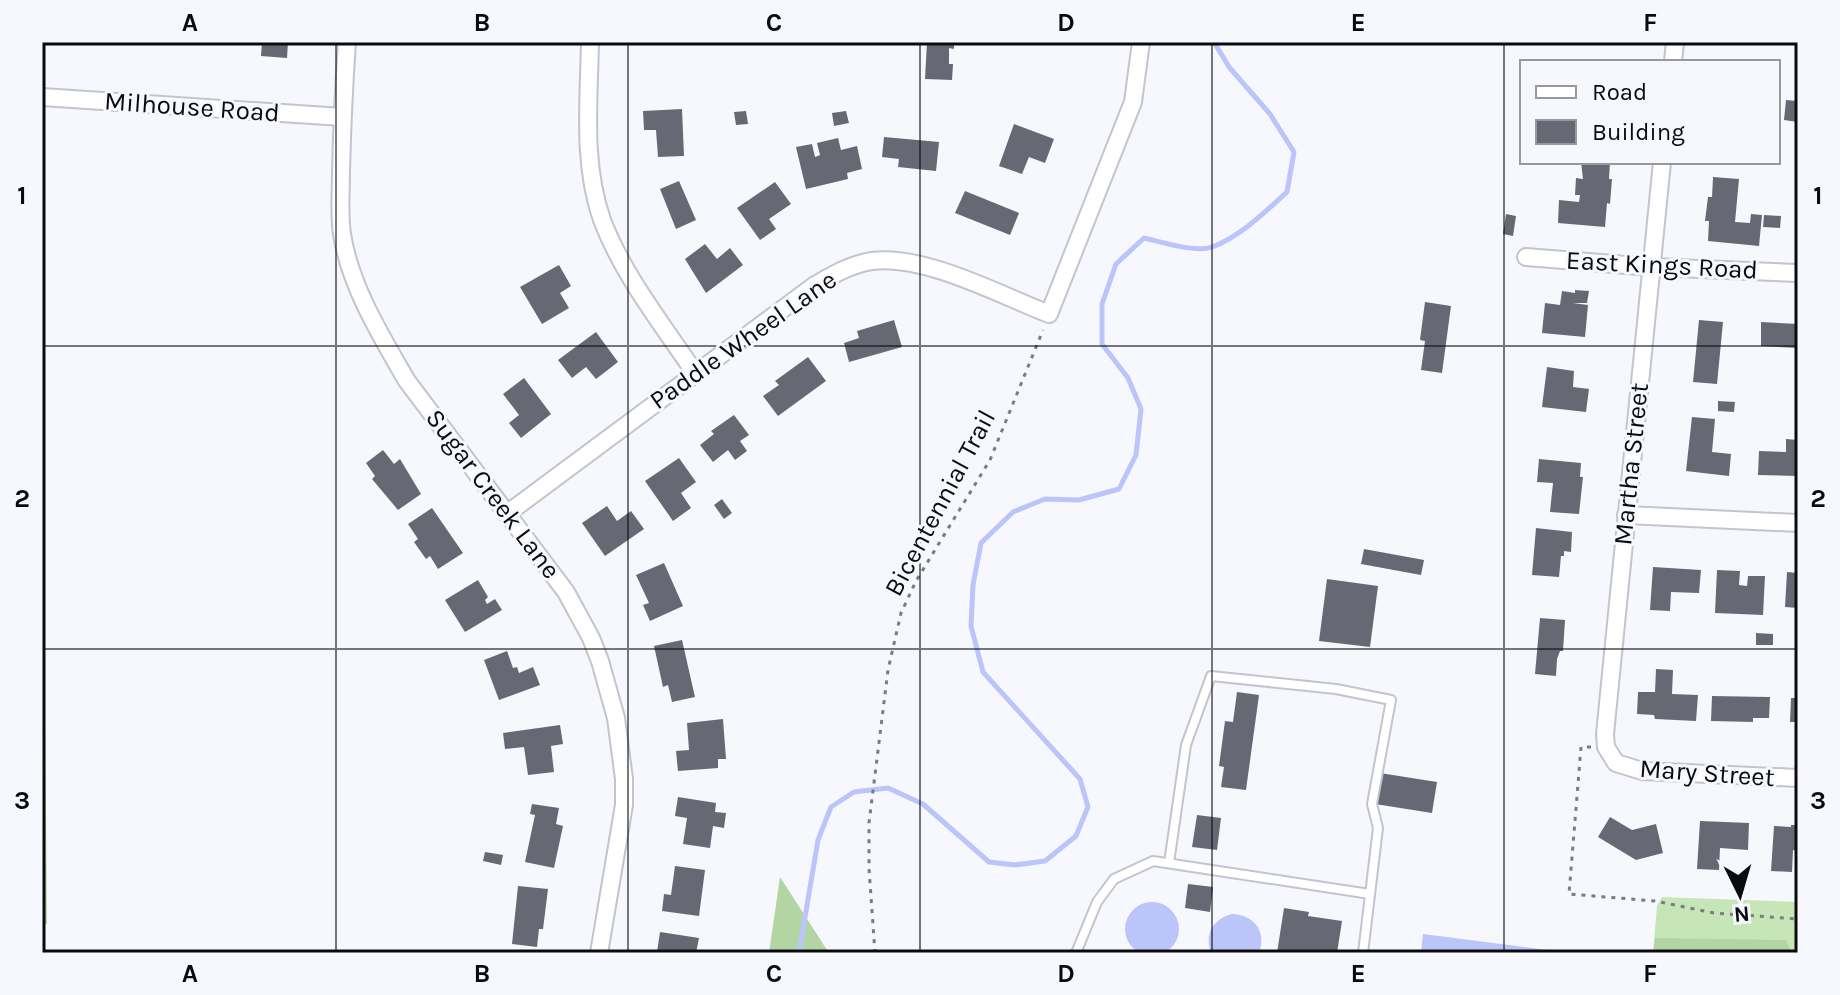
<svg xmlns="http://www.w3.org/2000/svg" width="1840" height="995" viewBox="0 0 1840 995" font-family="Karla,sans-serif">
  <style>
    .green { fill: #c6e6b7 }
    .forest { fill: #b3d4a3 }
    .water { fill: #bbc5fa }
    .lines { fill: none; stroke-linecap: round; stroke-linejoin: round }
    .stream { stroke: #bbc5fa; stroke-width: 5 }
    .building { fill: #666974 }
    .service-casing { stroke: #c2c4d1; stroke-width: 12 }
    .minor-casing { stroke: #c2c4d1; stroke-width: 20 }
    .path { stroke: #7b7c80; stroke-width: 3; stroke-dasharray: 4 6; stroke-linecap: butt }
    .service { stroke: #fff; stroke-width: 8 }
    .minor { stroke: #fff; stroke-width: 16 }
    .grid { fill: none; stroke: #0a0b0f; stroke-width: 2; stroke-opacity: 0.55 }
    .labels { text-anchor: middle; dominant-baseline: central; stroke-width: 6; stroke-linejoin: round; paint-order: stroke }
    .street-label { font-size: 26px; fill: #0a0b0f; stroke: #f7f8fd }
    .neatline { fill: none; stroke: #0a0b0f; stroke-width: 3 }
    .grid-label { font-size: 26px; text-anchor: middle; font-weight: bold; fill: #0a0b0f }
  </style>
  <rect width="100%" height="100%" fill="#f7f8fd"/>
  <polygon class="green" points="1662,897 1798,902 1798,953 1653,953 1657,906"/>
  <g class="forest">
    <polygon points="42,610 44,610 47,924 42,924"/>
    <polygon points="780,877 829,953 769,953"/>
    <polygon points="1655,938 1786,940 1792,953 1653,953"/>
  </g>
  <g class="water">
    <circle cx="1152" cy="929" r="27"/>
    <path d="M1232 914C1254 915 1267 931 1259 953H1211C1204 934 1213 919 1232 914Z"/>
    <polygon points="1423,934 1563,952 1565,953 1421,953"/>
  </g>
  <g class="lines">
    <path class="stream" d="M799 953 818 840 831 807 854 792 888 788 923 804 989 862 1015 865 1045 861 1076 836 1088 807 1080 779 983 672 971 626 973 585 981 543 1013 512 1045 499 1079 500 1119 489 1136 455 1141 409 1128 378 1102 344V304L1116 264 1144 238C1161 242 1196 253 1212 247 1240 237 1265 212 1287 192L1294 152 1270 114 1229 67 1214 42"/>
  </g>
  <g class="building">
    <polygon points="262,42 288,42 287,58 261,56"/>
    <polygon points="927,42 954,42 954,49 949,48 949,64 953,64 952,80 925,79"/>
    <polygon points="1786,100 1798,101 1798,122 1784,120"/>
    <polygon points="682,109 684,156 658,157 656,130 644,130 643,111"/>
    <polygon points="746,111 748,124 736,125 734,112"/>
    <polygon points="846,111 849,123 834,126 832,113"/>
    <polygon points="1014,124 1054,139 1045,163 1029,157 1022,174 999,166"/>
    <polygon points="884,137 939,142 936,171 898,167 899,159 882,157"/>
    <polygon points="838,138 841,150 857,146 862,169 847,173 848,179 806,189 796,147 812,144 815,157 820,155 817,143"/>
    <polygon points="1581,162 1610,162 1609,179 1612,179 1610,204 1607,203 1605,227 1558,223 1559,200 1579,202 1580,195 1575,195 1576,178 1583,179"/>
    <polygon points="1713,177 1739,179 1735,222 1750,223 1751,214 1762,215 1759,246 1708,241 1709,221 1705,221 1708,197 1712,197"/>
    <polygon points="679,181 696,220 676,229 660,189"/>
    <polygon points="775,182 791,204 769,219 776,229 760,240 737,208"/>
    <polygon points="965,191 1019,213 1010,235 955,213"/>
    <polygon points="1506,214 1516,216 1513,236 1503,234"/>
    <polygon points="1764,215 1781,216 1780,228 1763,227"/>
    <polygon points="705,244 717,259 730,248 743,265 706,293 685,259"/>
    <polygon points="559,265 571,286 560,293 569,308 542,324 520,287"/>
    <polygon points="1575,290 1589,291 1587,303 1573,303 1588,305 1585,337 1542,333 1545,303 1560,305 1562,291 1575,293"/>
    <polygon points="1425,302 1451,306 1442,373 1421,370 1425,341 1420,340"/>
    <polygon points="894,320 902,347 849,362 844,343 859,338 857,331"/>
    <polygon points="1699,320 1723,322 1717,384 1693,382"/>
    <polygon points="1761,322 1798,324 1798,348 1761,346"/>
    <polygon points="596,332 618,362 596,379 586,367 572,378 558,360"/>
    <polygon points="808,357 826,381 778,416 763,396 779,385 775,381"/>
    <polygon points="1547,367 1574,371 1573,387 1589,389 1586,412 1542,407"/>
    <polygon points="524,378 551,414 521,438 509,423 519,415 503,394"/>
    <polygon points="1718,401 1735,402 1734,412 1718,411"/>
    <polygon points="734,415 749,435 740,441 747,451 735,460 728,450 713,462 700,445 714,434 711,431"/>
    <polygon points="1692,417 1715,419 1712,452 1731,454 1729,476 1686,471"/>
    <polygon points="1786,439 1798,440 1798,476 1758,475 1759,451 1786,452"/>
    <polygon points="383,450 394,464 400,459 421,494 398,510 372,479 375,476 366,463"/>
    <polygon points="679,458 696,482 681,493 691,508 673,521 645,481"/>
    <polygon points="1539,459 1581,463 1580,477 1583,477 1579,514 1550,512 1553,483 1537,482"/>
    <polygon points="722,499 732,513 724,519 714,505"/>
    <polygon points="607,506 617,521 631,511 644,529 605,556 582,523"/>
    <polygon points="432,508 463,553 438,569 430,556 426,559 414,542 418,539 408,524"/>
    <polygon points="1536,528 1572,532 1571,552 1564,551 1564,556 1561,556 1559,577 1532,575"/>
    <polygon points="1364,549 1424,560 1421,575 1361,564"/>
    <polygon points="664,563 683,606 650,621 643,605 649,603 636,575"/>
    <polygon points="1653,567 1701,570 1699,593 1671,592 1670,611 1650,610"/>
    <polygon points="1717,570 1740,571 1739,585 1747,586 1748,576 1765,576 1763,615 1715,613"/>
    <polygon points="1787,572 1798,573 1798,608 1785,607"/>
    <polygon points="1327,579 1378,586 1370,647 1319,641"/>
    <polygon points="478,580 488,597 485,600 487,604 495,599 502,610 465,632 445,600"/>
    <polygon points="1540,618 1565,620 1563,651 1560,651 1557,659 1556,676 1535,674"/>
    <polygon points="1756,633 1773,634 1773,645 1756,645"/>
    <polygon points="682,640 695,697 672,702 668,685 663,687 654,646"/>
    <polygon points="507,651 513,668 517,667 519,673 533,667 540,685 499,700 484,660"/>
    <polygon points="1656,669 1673,670 1672,694 1698,695 1696,721 1655,719 1654,715 1637,714 1638,692 1655,692"/>
    <polygon points="1237,692 1259,695 1246,790 1221,787 1224,767 1219,766 1225,721 1233,722"/>
    <polygon points="1712,696 1770,697 1769,718 1753,718 1753,722 1711,721"/>
    <polygon points="1791,698 1798,698 1798,722 1790,722"/>
    <polygon points="723,719 726,759 718,759 718,768 678,771 676,751 689,750 687,723"/>
    <polygon points="560,725 563,744 551,746 554,772 528,775 524,747 505,749 503,733"/>
    <polygon points="1380,773 1437,782 1432,813 1375,804"/>
    <polygon points="678,797 716,803 715,812 726,813 724,828 713,826 710,848 683,844 687,818 675,816"/>
    <polygon points="532,804 559,808 556,824 563,826 554,868 525,862 535,815 530,814"/>
    <polygon points="1197,815 1221,818 1217,850 1192,847"/>
    <polygon points="1610,817 1632,830 1656,824 1663,853 1636,860 1598,837"/>
    <polygon points="1700,821 1749,823 1748,850 1720,848 1719,870 1697,869"/>
    <polygon points="1791,825 1798,825 1798,851 1793,850 1792,872 1771,871 1774,826 1791,827"/>
    <polygon points="485,852 503,855 501,865 483,861"/>
    <polygon points="675,866 705,870 699,916 662,911 664,894 671,895"/>
    <polygon points="1188,884 1213,887 1210,912 1185,908"/>
    <polygon points="518,886 548,889 543,929 539,929 537,947 512,944"/>
    <polygon points="1284,908 1309,912 1308,916 1342,921 1337,953 1277,953"/>
    <polygon points="660,932 699,938 696,953 657,952"/>
  </g>
  <g class="lines">
    <g class="service-casing">
      <g id="service">
        <polyline points="1169,863 1186,745 1211,676 1336,689 1391,700 1372,804 1378,828 1363,953"/>
        <polyline points="1076,953 1097,902 1114,879 1153,861 1370,894"/>
      </g>
    </g>
    <g class="minor-casing">
      <g id="minor">
        <path d="M347 42C344 85 342 129 341 172 341 192 339 214 342 234 350 286 381 336 407 381L566 592 591 638 600 661 616 718 624 779V805L599 953"/>
        <path d="M590 42C589 101 582 163 602 220 623 275 662 324 695 373"/>
        <polyline points="1673,62 1675,42"/>
        <polyline points="42,97 342,117"/>
        <polyline points="1662,162 1605,734 1606,747 1616,763 1642,771 1798,778"/>
        <polyline points="1526,257 1651,267 1798,273"/>
        <path d="M508 513 815 285C833 275 851 264 872 261 924 254 1000 295 1049 314L1133 102 1141 42"/>
        <polyline points="1626,515 1798,523"/>
      </g>
    </g>
    <g class="path">
      <polyline points="1591,747 1581,747 1569,894 1655,901 1714,913 1798,919"/>
      <polyline points="875,953 869,869 869,823 888,670 901,613 916,581 990,460 1043,330"/>
    </g>
    <use href="#service" class="service"/>
    <use href="#minor" class="minor"/>
  </g>
  <path class="grid" d="M336 42V953M628 42V953M920 42V953M1212 42V953M1504 42V953M42 346H1798M42 649H1798"/>
  <g class="labels">
    <g class="street-label">
      <text transform="translate(192 107) rotate(4)">Milhouse Road</text>
      <text transform="translate(1662 265) rotate(3)">East Kings Road</text>
      <text transform="translate(743 340) rotate(-35)">Paddle Wheel Lane</text>
      <text transform="translate(1631 464) rotate(-84)">Martha Street</text>
      <text transform="translate(493 494) rotate(53)">Sugar Creek Lane</text>
      <text transform="translate(940 503) rotate(-62)">Bicentennial Trail</text>
      <text transform="translate(1707 773) rotate(4)">Mary Street</text>
    </g>
  </g>
  <rect width="1840" height="995" fill="none" stroke="#f7f8fd" stroke-width="88"/>
  <rect x="1520" y="60" width="260" height="104" fill="#f7f8fd" stroke="#98999e" stroke-width="2"/>
  <rect x="1536" y="86" width="40" height="12" fill="#ffffff" stroke="#98999e" stroke-width="2"/>
  <text x="1592" y="100" font-size="24" fill="#0a0b0f">Road</text>
  <rect x="1536" y="120" width="40" height="24" fill="#666974" stroke="#98999e" stroke-width="2"/>
  <text x="1592" y="140" font-size="24" fill="#0a0b0f">Building</text>
  <g transform="translate(1740 895) rotate(175)" stroke="#f7f8fd" stroke-width="6" paint-order="stroke">
  <path d="M0-6L14 30L0 20L-14 30Z" fill="#0a0b0f"/>
  <text y="-12" font-size="22" font-weight="bold" text-anchor="middle" fill="#0a0b0f">N</text>
  </g>
  <rect x="44" y="44" width="1752" height="907" class="neatline"/>
  <g class="grid-label">
    <text x="190" y="31">A</text>
    <text x="482" y="31">B</text>
    <text x="774" y="31">C</text>
    <text x="1066" y="31">D</text>
    <text x="1358" y="31">E</text>
    <text x="1650" y="31">F</text>
    <text x="22" y="204">1</text>
    <text x="1818" y="204">1</text>
    <text x="22" y="507">2</text>
    <text x="1818" y="507">2</text>
    <text x="22" y="809">3</text>
    <text x="1818" y="809">3</text>
    <text x="190" y="982">A</text>
    <text x="482" y="982">B</text>
    <text x="774" y="982">C</text>
    <text x="1066" y="982">D</text>
    <text x="1358" y="982">E</text>
    <text x="1650" y="982">F</text>
  </g>
</svg>
